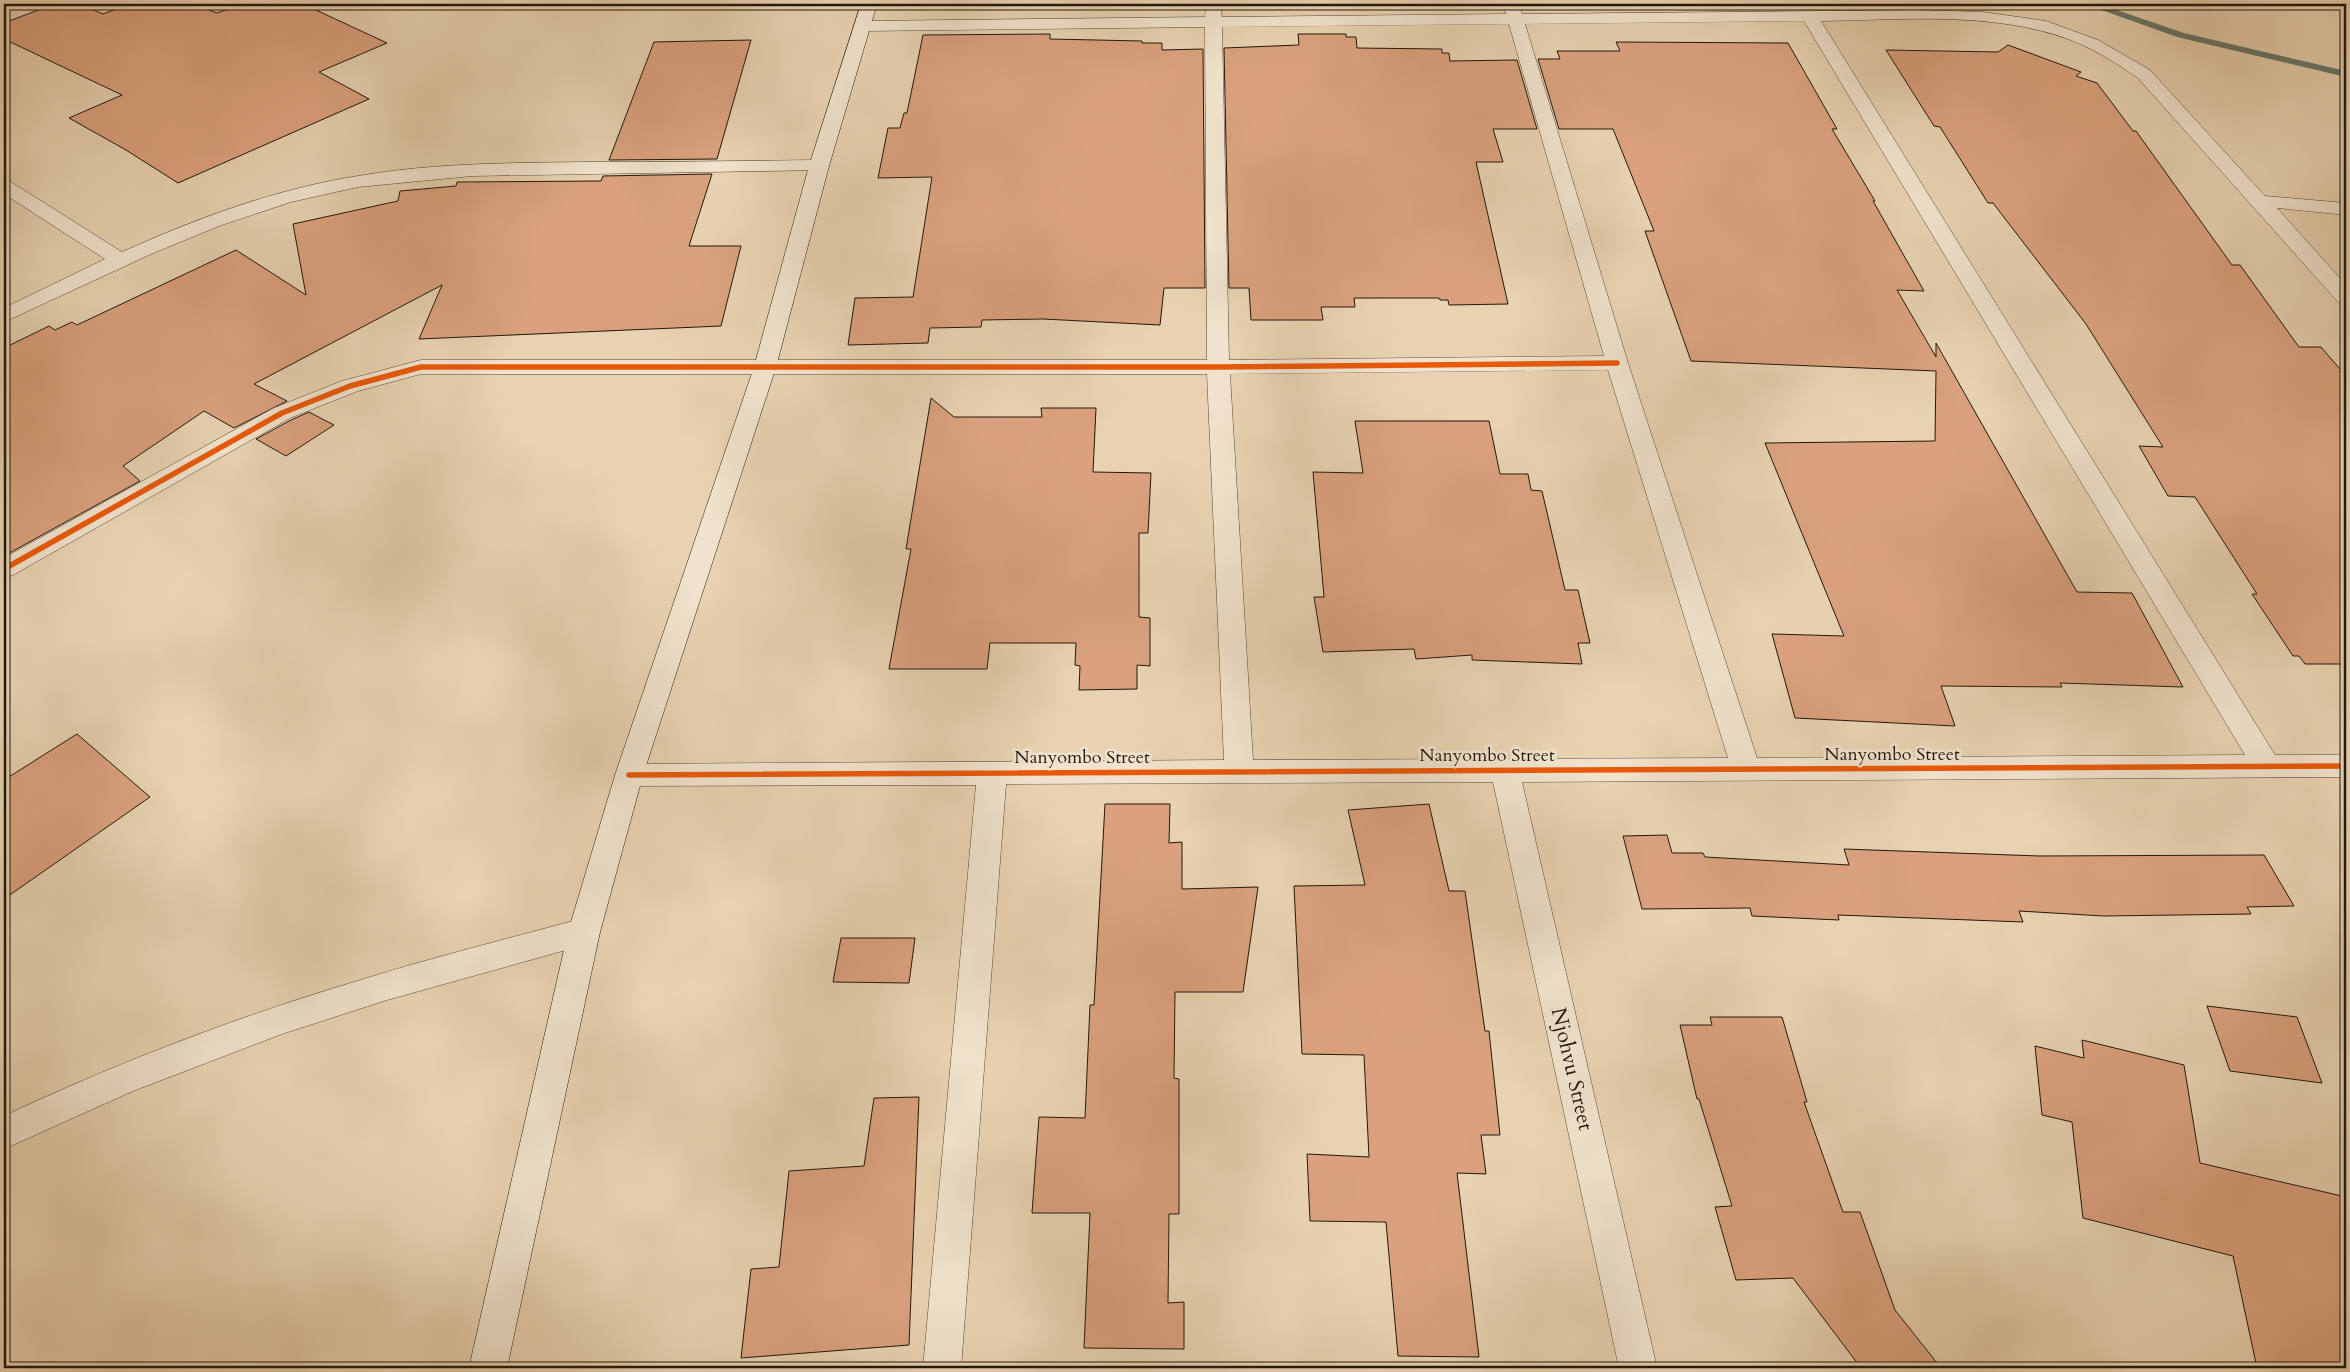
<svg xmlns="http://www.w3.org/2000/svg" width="2350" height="1372" viewBox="0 0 2350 1372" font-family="Cardo,serif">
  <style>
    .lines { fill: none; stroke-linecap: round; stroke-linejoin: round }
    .stream { fill: #68786a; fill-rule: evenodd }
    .building { fill: #dba17e; stroke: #20180e }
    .street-casing { stroke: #524637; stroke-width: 1 }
    .secondary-casing { stroke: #20180e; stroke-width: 1 }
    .street { fill: #f0e2cc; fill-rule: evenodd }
    .secondary { fill: #f0e2cc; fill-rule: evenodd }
    .cycleway-casing { stroke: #f0e2cc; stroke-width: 9 }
    .cycleway { stroke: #e8590c; stroke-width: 5.5 }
    .labels { text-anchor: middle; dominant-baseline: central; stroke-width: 5; stroke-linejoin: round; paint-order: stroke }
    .street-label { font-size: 18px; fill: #20180e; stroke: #f0e2cc }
    .near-street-label { font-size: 21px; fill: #20180e; stroke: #f0e2cc }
  </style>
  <rect width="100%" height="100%" fill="#e8d2b1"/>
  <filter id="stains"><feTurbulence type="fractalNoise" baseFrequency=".004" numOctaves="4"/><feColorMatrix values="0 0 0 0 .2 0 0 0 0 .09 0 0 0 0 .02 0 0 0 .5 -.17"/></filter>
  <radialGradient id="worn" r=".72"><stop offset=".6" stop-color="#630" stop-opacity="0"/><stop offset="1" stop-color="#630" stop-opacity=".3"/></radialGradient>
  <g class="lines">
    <polygon class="stream" points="2085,4 2099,4 2184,33 2346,71 2346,77 2177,37"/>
  </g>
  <g class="building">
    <polygon points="54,4 80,4 103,14 129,4 193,4 217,13 241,4 303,4 387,43 319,72 369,99 178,183 126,150 69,118 122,95 4,39 4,23"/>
    <polygon points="1050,34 1050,39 1142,41 1142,43 1162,43 1162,50 1203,49 1205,288 1164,288 1160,325 1043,319 982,320 981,327 930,328 928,343 848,345 855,298 913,297 932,177 878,178 888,128 900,128 904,113 907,113 923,35"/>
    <polygon points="1298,34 1346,34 1346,37 1356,37 1357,48 1442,49 1442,53 1449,53 1450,61 1517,60 1537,129 1493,129 1503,162 1476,162 1508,304 1449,305 1448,300 1440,300 1439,298 1354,298 1355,307 1321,307 1323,320 1251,320 1249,288 1229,288 1224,48 1299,45"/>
    <polygon points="751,40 717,159 609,160 654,42"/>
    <polygon points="1616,42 1788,43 1837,129 1832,129 1875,201 1873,201 1924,291 1897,290 1936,357 1936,343 2077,592 2132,593 2183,687 2060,683 2062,687 1941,686 1955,726 1795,718 1772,634 1844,636 1765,443 1935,441 1936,371 1691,361 1645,231 1654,231 1613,129 1559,129 1538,59 1560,59 1557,51 1620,51"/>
    <polygon points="2008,45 2081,72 2076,76 2097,83 2133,131 2136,131 2232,265 2240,265 2299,347 2321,347 2346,376 2346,664 2305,664 2299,656 2293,656 2252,594 2257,594 2195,497 2168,496 2139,446 2163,447 2086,324 1993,203 1988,203 1940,127 1934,126 1886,50 1998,52"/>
    <polygon points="712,174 689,246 741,246 721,326 419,339 442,285 254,384 287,401 234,428 204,411 123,466 140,481 4,556 4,348 49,326 55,330 72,322 77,325 236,250 306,295 293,224 398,201 400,191 456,186 457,182 601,181 603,176"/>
    <polygon points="931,398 954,417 1042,417 1041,408 1096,408 1093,472 1151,473 1148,533 1139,533 1139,617 1150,618 1150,666 1137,665 1137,689 1079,690 1080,666 1075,665 1076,643 990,643 987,669 889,669 911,549 906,549"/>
    <polygon points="309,412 334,425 286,456 256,439 291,420"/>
    <polygon points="1355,421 1489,421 1500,474 1528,474 1531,490 1542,491 1565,590 1578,590 1590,643 1578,643 1582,664 1472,660 1472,655 1416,659 1414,649 1323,652 1314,597 1324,597 1313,472 1363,473"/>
    <polygon points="77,734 150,797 4,899 4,780"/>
    <polygon points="1105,804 1170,804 1169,843 1182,842 1182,889 1258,887 1243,992 1175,992 1174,1078 1179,1079 1179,1214 1169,1214 1168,1303 1184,1302 1184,1349 1084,1348 1090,1213 1032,1213 1039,1117 1085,1118 1090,1005 1094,1005"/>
    <polygon points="1429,804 1449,891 1465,891 1485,1031 1489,1031 1500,1135 1481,1135 1486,1174 1457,1173 1479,1357 1398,1356 1386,1222 1310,1221 1307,1154 1369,1157 1364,1055 1302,1054 1294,886 1365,885 1348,810"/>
    <polygon points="1667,835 1672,853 1703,853 1705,857 1849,865 1844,849 2039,856 2264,855 2294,906 2247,907 2251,914 2104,916 2019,911 2023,922 1838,915 1839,920 1752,916 1750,908 1642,909 1623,836"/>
    <polygon points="841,938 915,938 909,983 833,982"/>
    <polygon points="2207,1006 2297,1017 2322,1083 2230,1071"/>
    <polygon points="1710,1017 1782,1017 1807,1102 1804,1102 1843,1212 1860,1212 1895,1310 1941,1368 1861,1368 1793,1278 1736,1280 1715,1207 1732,1206 1699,1099 1697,1099 1680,1025 1712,1025"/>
    <polygon points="2082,1040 2184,1065 2200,1163 2346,1197 2346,1368 2257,1368 2233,1256 2083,1218 2072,1122 2042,1115 2035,1046 2084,1058"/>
    <polygon points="919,1097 909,1345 741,1358 751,1269 779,1267 789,1171 864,1166 874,1098"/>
  </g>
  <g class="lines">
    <g class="street-casing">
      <g id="street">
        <path d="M1206 4H1220L1222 17 1506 14 1503 4H1519L1522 14 1917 10 1983 12 2046 21 2098 40 2150 70 2265 196 2346 203V215L2277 208 2346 285V303L2338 302 2138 78C2116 63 2093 48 2068 39 1991 11 1901 20 1821 21L2275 755H2346V777L1522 782 1657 1368H1619L1493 782 1006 784 961 1368H923L976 785 629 786 619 783 615 775 619 767 629 764 1224 760 1207 374H421L358 391 290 418 13 575 4 578V558L274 408 342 381 421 360H1207L1205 27 862 31 856 30 854 26 856 22 862 21 1205 17ZM1804 21 2245 755 1757 758 1628 363 1525 24ZM1509 24 1604 356 1229 360 1222 27ZM1608 370 1728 758 1253 760 1230 374Z"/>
        <path d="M819 160 826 162 829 166 826 170 472 176 358 187 291 202 219 226 149 255 4 322V308L105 259 4 194V180L11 182 122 252C197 218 276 189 358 176 433 163 509 163 585 162 663 162 741 161 819 160Z"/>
        <path d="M584 918 595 922 600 932 595 942 387 1000 282 1034 133 1091 4 1149V1116C117 1063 234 1018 354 982 430 958 507 939 584 918Z"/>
      </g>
    </g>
    <g class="secondary-casing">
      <polygon id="secondary" points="861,4 877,4 829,166 776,367 643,775 600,932 507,1368 469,1368 568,932 615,775 754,367 809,166"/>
    </g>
    <use href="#street" class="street"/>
    <use href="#secondary" class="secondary"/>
    <g class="cycleway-casing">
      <g id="cycleway">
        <polyline points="4,569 282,413 350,386 421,367 1218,367 1617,363"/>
        <polyline points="629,775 2346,766"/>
      </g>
    </g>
    <use href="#cycleway" class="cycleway"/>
  </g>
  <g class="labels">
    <g class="street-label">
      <text x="1892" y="754">Nanyombo Street</text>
      <text x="1487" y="755">Nanyombo Street</text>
      <text x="1082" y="757">Nanyombo Street</text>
    </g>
    <g class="near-street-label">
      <text transform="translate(1572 1069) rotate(77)">Njohvu Street</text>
    </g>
  </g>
  <rect width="2350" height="1372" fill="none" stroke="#e8d2b1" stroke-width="20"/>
  <rect x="5" y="5" width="2340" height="1362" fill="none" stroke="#20180e" stroke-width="2.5"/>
  <rect x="10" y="10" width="2330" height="1352" fill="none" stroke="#20180e"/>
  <rect width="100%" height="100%" filter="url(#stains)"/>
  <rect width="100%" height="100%" fill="url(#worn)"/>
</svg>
